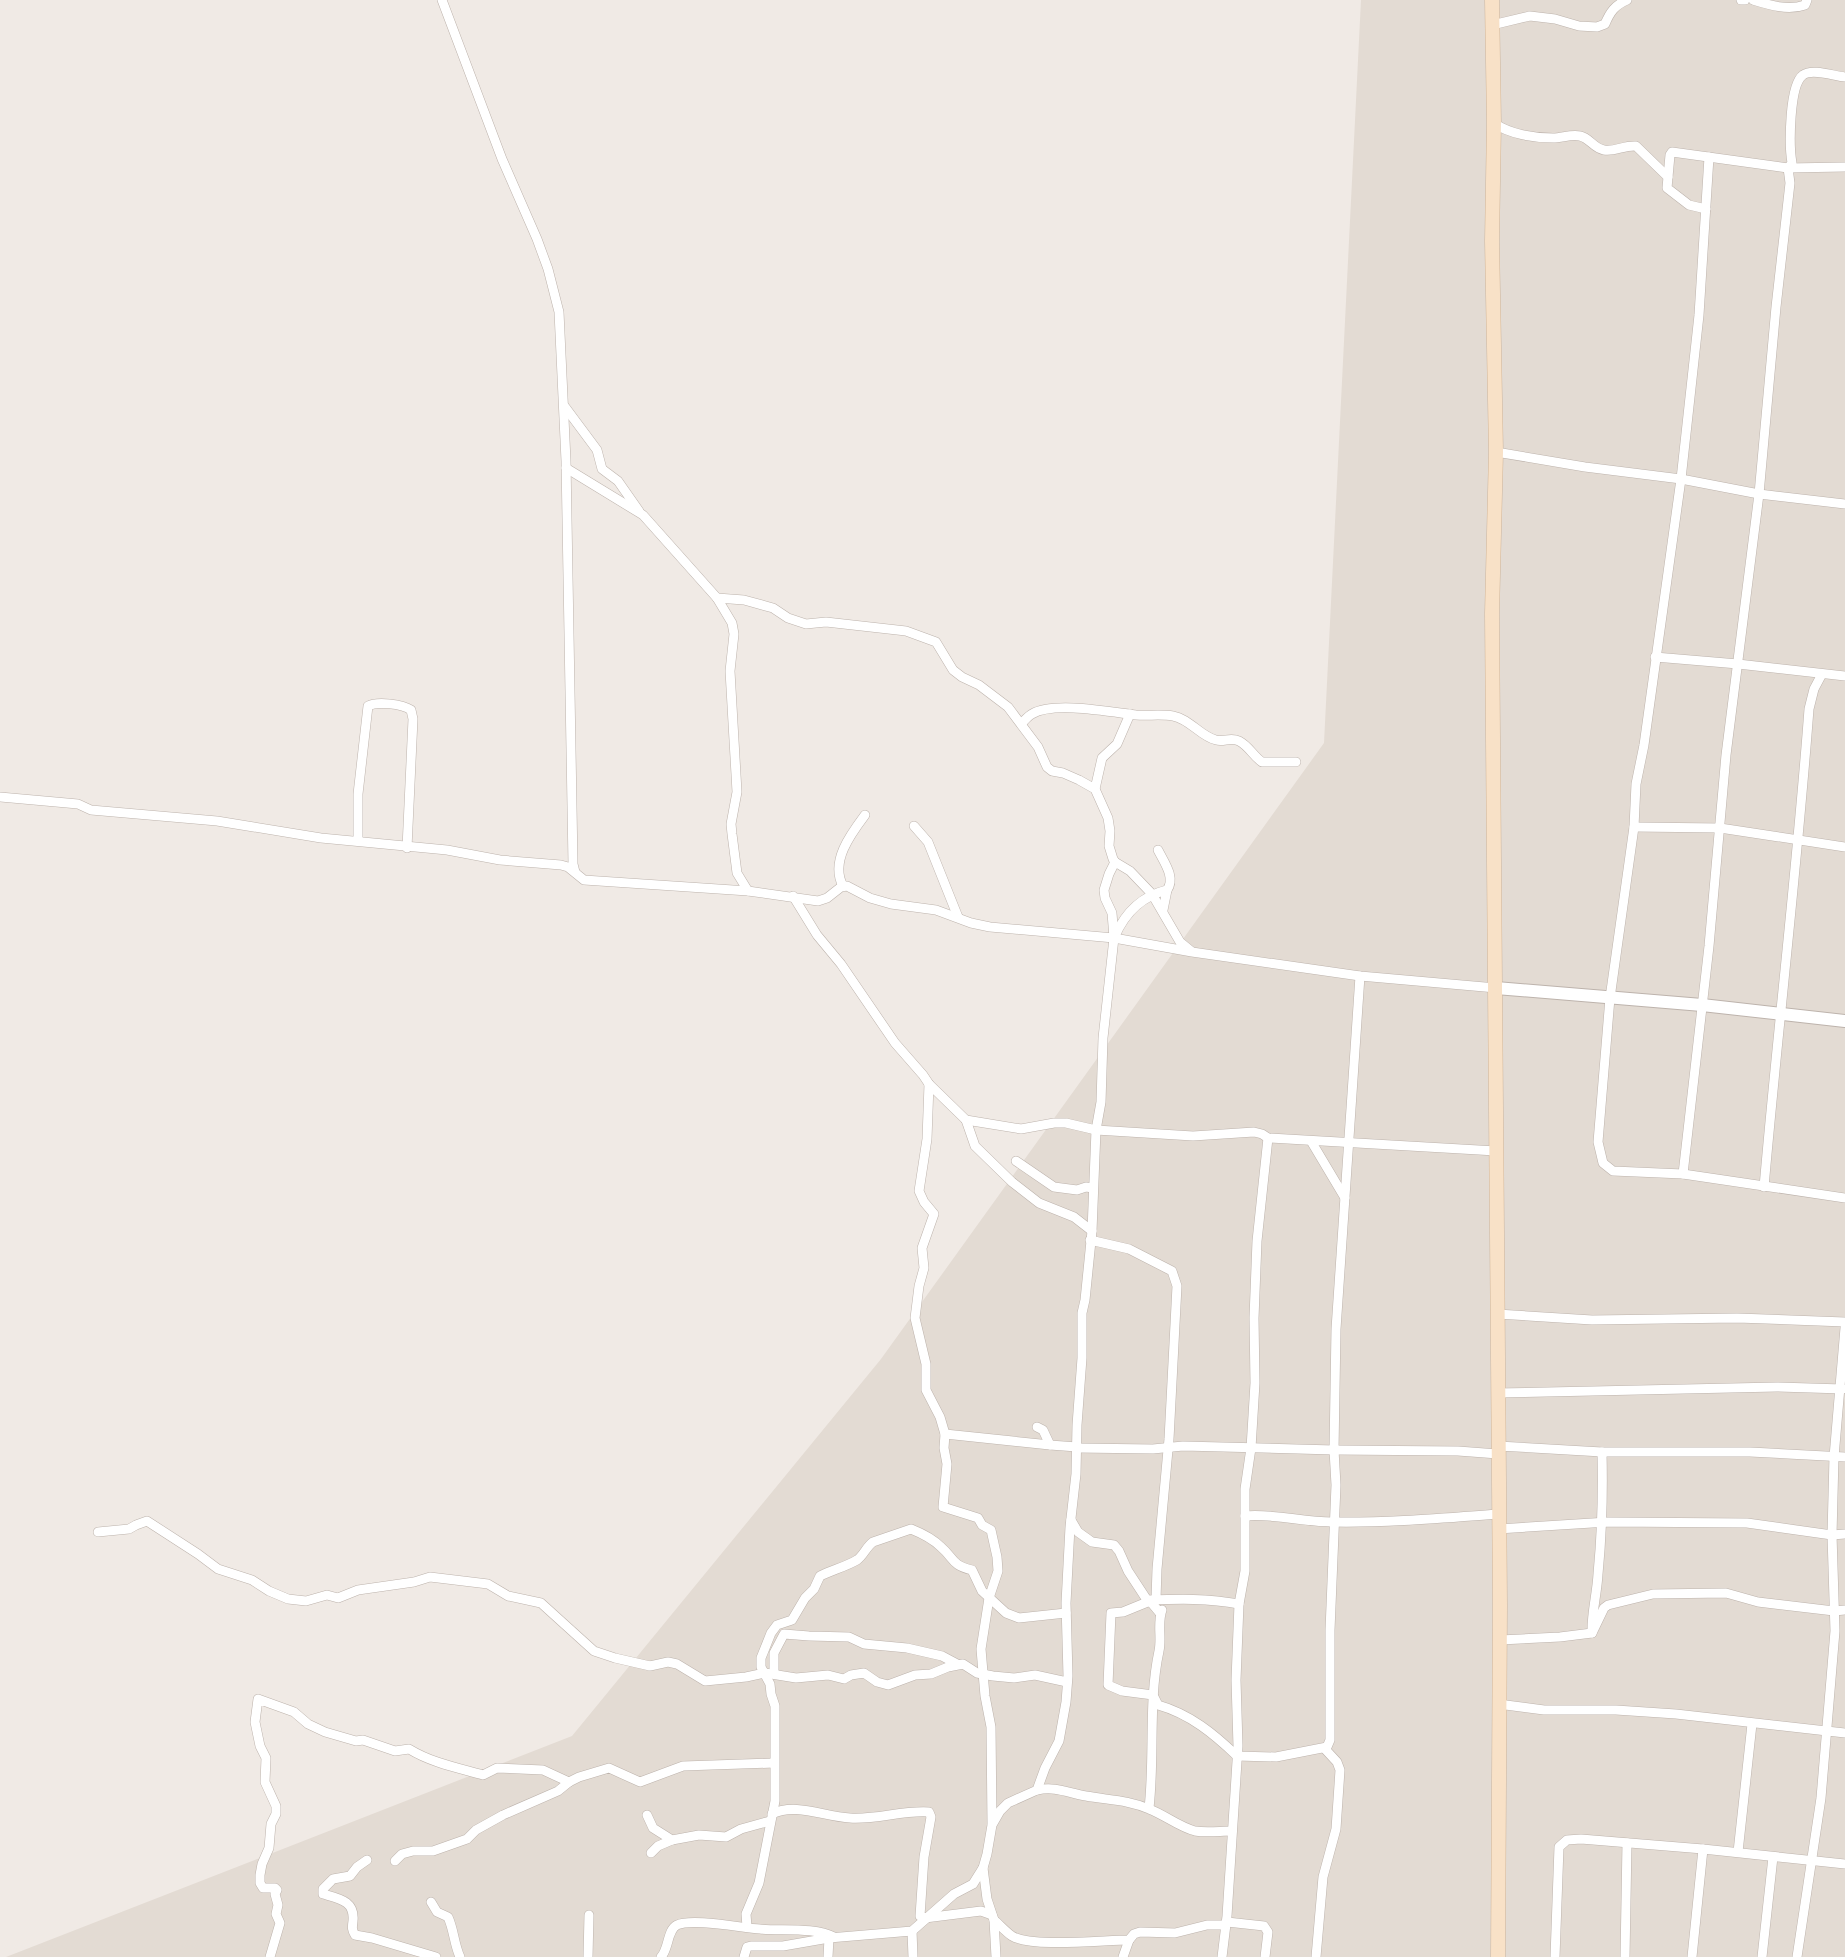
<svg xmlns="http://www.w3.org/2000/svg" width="1845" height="1957" viewBox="0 0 1845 1957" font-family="Arial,sans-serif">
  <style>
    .residential { fill: #e3dbd3 }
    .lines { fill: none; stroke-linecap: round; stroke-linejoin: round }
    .minor-casing { stroke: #bdb3ac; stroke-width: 10 }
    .tertiary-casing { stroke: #bdb3ac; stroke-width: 14 }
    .secondary-casing { stroke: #ceb59b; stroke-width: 15 }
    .minor { stroke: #fff; stroke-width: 9 }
    .tertiary { stroke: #fff; stroke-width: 12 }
    .secondary { stroke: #f8e1c7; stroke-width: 14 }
  </style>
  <rect width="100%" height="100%" fill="#f0eae5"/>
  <polygon class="residential" points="1361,0 1845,0 1845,1957 6,1957 572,1736 881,1359 1324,743"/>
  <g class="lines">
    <g class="minor-casing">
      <g id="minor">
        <polyline points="442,0 502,159 537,239 548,269 559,312 566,461 573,864 575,872"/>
        <polyline points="1741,0 1745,0"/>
        <path d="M1753 0C1769 5 1788 11 1805 5L1807 0"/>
        <path d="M1492 25 1530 16 1555 19 1579 26 1597 27 1605 24C1610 12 1615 5 1627 0"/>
        <path d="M1494 123C1509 134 1534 138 1553 138 1562 138 1571 134 1580 136 1590 138 1593 148 1604 150 1615 152 1624 145 1636 146L1668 177 1667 188 1689 205 1706 209"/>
        <polyline points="1709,157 1699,315 1681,479 1644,745 1636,784 1634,827 1610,998 1598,1142 1603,1163 1613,1171 1683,1174 1845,1198"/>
        <polyline points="1668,177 1670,155 1672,152 1788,168 1845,167"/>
        <polyline points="565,407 597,450 602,469 618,481 639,511"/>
        <polyline points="1496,452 1585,467 1681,479 1759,494 1845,504"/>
        <polyline points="566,468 643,515 717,598 732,623 734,634 730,671 737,792 731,824 732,834 737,873 748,891"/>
        <polyline points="717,598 744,600 773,608 788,618 806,624 826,622 906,631 936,642 953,670 962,677 979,685 1008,707 1038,747 1047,767 1052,771 1063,773 1079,780 1095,789 1108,818 1110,831 1109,846 1113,859 1115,862 1130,871 1152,894 1180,942 1191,951"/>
        <polyline points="1655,657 1738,664 1845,676"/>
        <path d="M1022 723C1025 720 1028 716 1032 714 1053 701 1111 712 1136 715 1148 716 1161 714 1173 716 1190 719 1200 736 1216 740 1224 742 1231 737 1239 741 1249 746 1253 756 1262 762H1296"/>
        <polyline points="1095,789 1102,758 1117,744 1130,714"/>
        <polyline points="0,797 78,804 91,810 217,821 321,838 447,850 500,860 561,865 568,867 584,880 748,891 818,901 827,898 841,887 847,886 870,898 891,904 936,910 971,923 990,927 1114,938 1192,952 1360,976 1496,988"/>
        <polyline points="914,826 928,842 958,917"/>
        <polyline points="1634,827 1720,828 1845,847"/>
        <path d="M358 841V794L368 706C377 701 402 704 411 710L413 719 407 848"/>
        <path d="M1158 850C1164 862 1176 878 1167 890"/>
        <path d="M843 886C830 862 850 835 865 815"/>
        <polyline points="793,896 817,935 841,964 895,1043 923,1075 929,1084 966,1120 1021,1129 1054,1123 1066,1123 1096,1130 1193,1136 1254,1132 1262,1134 1268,1138 1496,1151"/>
        <path d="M1115 936C1125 913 1142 896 1167 890L1163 910"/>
        <polyline points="929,1084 927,1139 919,1191 924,1202 934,1214 922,1248 924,1268 919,1286 915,1318 926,1364 926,1390 940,1417 945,1434 944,1448 947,1464 943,1507 978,1518 982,1525 991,1530 997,1557 998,1571 989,1598 981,1649 985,1696 991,1727 992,1823"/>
        <polyline points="966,1120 975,1146 1012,1182 1039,1203 1074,1217 1092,1231"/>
        <polyline points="1311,1141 1345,1198"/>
        <polyline points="1016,1161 1054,1187 1077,1190 1086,1187 1093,1188"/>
        <path d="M1683 1174 1709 946 1726 755 1759 494 1776 307 1790 183 1788 168 1792 163C1789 146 1789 85 1803 75 1812 68 1834 76 1845 77"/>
        <path d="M1764 1187C1778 1027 1797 869 1809 709L1814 689 1822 674"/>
        <polyline points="1090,1240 1129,1249 1172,1271 1177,1286 1169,1439 1157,1569 1156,1599"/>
        <polyline points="1497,1314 1592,1320 1737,1318 1845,1322"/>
        <polyline points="1497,1393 1777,1387 1843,1389"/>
        <polyline points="1037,1427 1043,1430 1050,1445 1077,1447"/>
        <polyline points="945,1434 1050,1445"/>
        <polyline points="1498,1446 1602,1452 1750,1452 1845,1457"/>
        <polyline points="1077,1448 1153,1449 1183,1446 1334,1450 1458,1451 1498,1454"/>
        <path d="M1245 1516C1271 1513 1304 1522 1332 1522 1387 1523 1443 1518 1498 1514"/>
        <path d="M1071 1520 1078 1532 1092 1542 1114 1545 1119 1551 1128 1571 1147 1600C1178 1599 1208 1598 1239 1604"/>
        <polyline points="1498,1529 1608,1522 1747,1523 1832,1535 1845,1534"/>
        <polyline points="98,1532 129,1529 136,1525 147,1521 198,1554 218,1569 252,1580 269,1591 288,1599 306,1601 327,1595 338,1598 358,1590 414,1582 430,1577 488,1584 508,1596 541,1603 594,1651 615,1658 650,1666 668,1662 677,1664 705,1681 746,1677 765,1673 796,1678 828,1675 844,1679 851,1675 864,1673 877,1682 888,1685 915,1675 931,1674 948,1667 963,1664 977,1673 993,1676 1014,1678 1035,1675 1067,1682"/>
        <path d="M1160 1613 1150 1601 1123 1612 1111 1613 1108 1685 1122 1691 1153 1695 1158 1705C1190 1714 1214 1734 1237 1756L1276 1757 1327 1747 1330 1740V1630L1336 1485 1334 1450 1336 1329 1360 976"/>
        <path d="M1592 1630C1592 1611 1597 1593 1598 1574 1602 1533 1603 1493 1602 1452"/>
        <polyline points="1592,1633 1604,1608 1608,1605 1653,1594 1726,1593 1758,1602 1834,1611 1845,1610"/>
        <polyline points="1500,1640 1560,1637 1592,1633"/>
        <polyline points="774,1673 774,1653 784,1634 809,1636 849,1637 864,1644 907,1648 942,1656 957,1664"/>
        <polyline points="1498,1704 1544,1710 1616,1710 1676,1714 1845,1733"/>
        <path d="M1037 1790C1056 1786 1068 1793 1086 1796 1108 1800 1129 1800 1149 1809 1165 1815 1179 1827 1195 1831 1207 1833 1220 1831 1232 1831"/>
        <path d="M1149 1808C1155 1756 1148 1702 1159 1651 1162 1638 1157 1623 1162 1610"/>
        <path d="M772 1814C796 1802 824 1817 850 1818 876 1820 903 1810 929 1812L931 1817 924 1857 920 1916 925 1918 981 1911 992 1915"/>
        <polyline points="647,1815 653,1828 672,1840 699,1835 726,1837 741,1829 770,1821"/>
        <polyline points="1738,1852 1752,1724"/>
        <polyline points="651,1853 658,1846 672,1840"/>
        <path d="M367 1860 357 1867 350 1876 333 1879 323 1889V1894C340 1899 355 1901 353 1921 352 1928 352 1930 355 1935L372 1938 436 1957"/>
        <polyline points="395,1861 402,1854 413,1851 433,1851 467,1839 476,1830 503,1815 558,1791 569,1782 579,1777 609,1768 640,1782 683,1766 774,1763"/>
        <path d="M431 1902 437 1912 448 1917C454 1930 454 1944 460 1957"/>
        <path d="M994 1920C1000 1925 1006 1932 1012 1936 1031 1948 1104 1940 1129 1940L1134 1934 1140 1932 1175 1933 1207 1925H1226"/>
        <polyline points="1227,1922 1264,1926 1268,1932 1265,1957"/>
        <path d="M747 1927 746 1914 759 1883 775 1801V1706L771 1694 770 1684 761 1667V1658L771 1633 777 1625 792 1620 805 1598 814 1589 820 1576C832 1570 845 1567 857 1560 864 1555 866 1547 873 1542L911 1529C921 1533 934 1540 941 1547 955 1559 951 1565 972 1570L982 1591 1006 1613 1019 1618 1066 1613"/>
        <polyline points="912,1931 913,1957"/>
        <path d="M270 1957 280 1923 276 1914 278 1905 275 1894 277 1890 275 1888H263L260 1883V1875L262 1864 269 1848 271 1824 276 1814V1806L265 1782 266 1758 260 1746 255 1722 258 1699 294 1712 308 1724 325 1732 356 1741 363 1740 395 1751 409 1749C432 1763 458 1768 483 1775L497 1768 543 1770 569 1782"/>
        <polyline points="588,1957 589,1915"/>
        <path d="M661 1957C669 1949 667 1930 677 1925 692 1918 742 1928 760 1929 782 1931 815 1927 834 1937"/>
        <polyline points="744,1957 747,1947 751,1946 783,1946 829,1938 912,1931 954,1894 973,1884 983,1868"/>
        <polyline points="828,1957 829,1938"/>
        <polyline points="996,1957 994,1920 987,1899 983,1868 987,1854 992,1825 1000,1811 1008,1803 1037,1790 1045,1768 1059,1741 1066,1702 1068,1676 1066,1603 1070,1527 1076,1474 1077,1425 1082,1358 1082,1313 1085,1300 1092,1231 1096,1130 1101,1102 1103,1038 1114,938 1112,913 1105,898 1104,890 1109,874 1115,862"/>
        <polyline points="1123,1957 1129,1940"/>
        <polyline points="1222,1957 1227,1916 1238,1746 1236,1680 1239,1604 1245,1571 1245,1489 1251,1448 1255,1383 1254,1318 1257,1241 1268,1138"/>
        <polyline points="1316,1957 1323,1877 1336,1829 1340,1770 1337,1762 1325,1749"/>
        <polyline points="1555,1957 1559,1847 1567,1840 1581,1839 1703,1849 1845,1864"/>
        <polyline points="1625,1957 1627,1843"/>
        <polyline points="1692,1957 1703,1849"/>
        <polyline points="1762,1957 1773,1857"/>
        <polyline points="1797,1957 1821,1798 1835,1631 1832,1535 1834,1457 1845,1328"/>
      </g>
    </g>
    <g class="tertiary-casing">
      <polyline id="tertiary" points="1496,988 1702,1005 1845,1021"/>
    </g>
    <g class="secondary-casing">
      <polyline id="secondary" points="1492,0 1494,123 1492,241 1496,452 1492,614 1500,1605 1498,1957"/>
    </g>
    <use href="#minor" class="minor"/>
    <use href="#tertiary" class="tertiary"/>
    <use href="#secondary" class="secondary"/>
  </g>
</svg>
